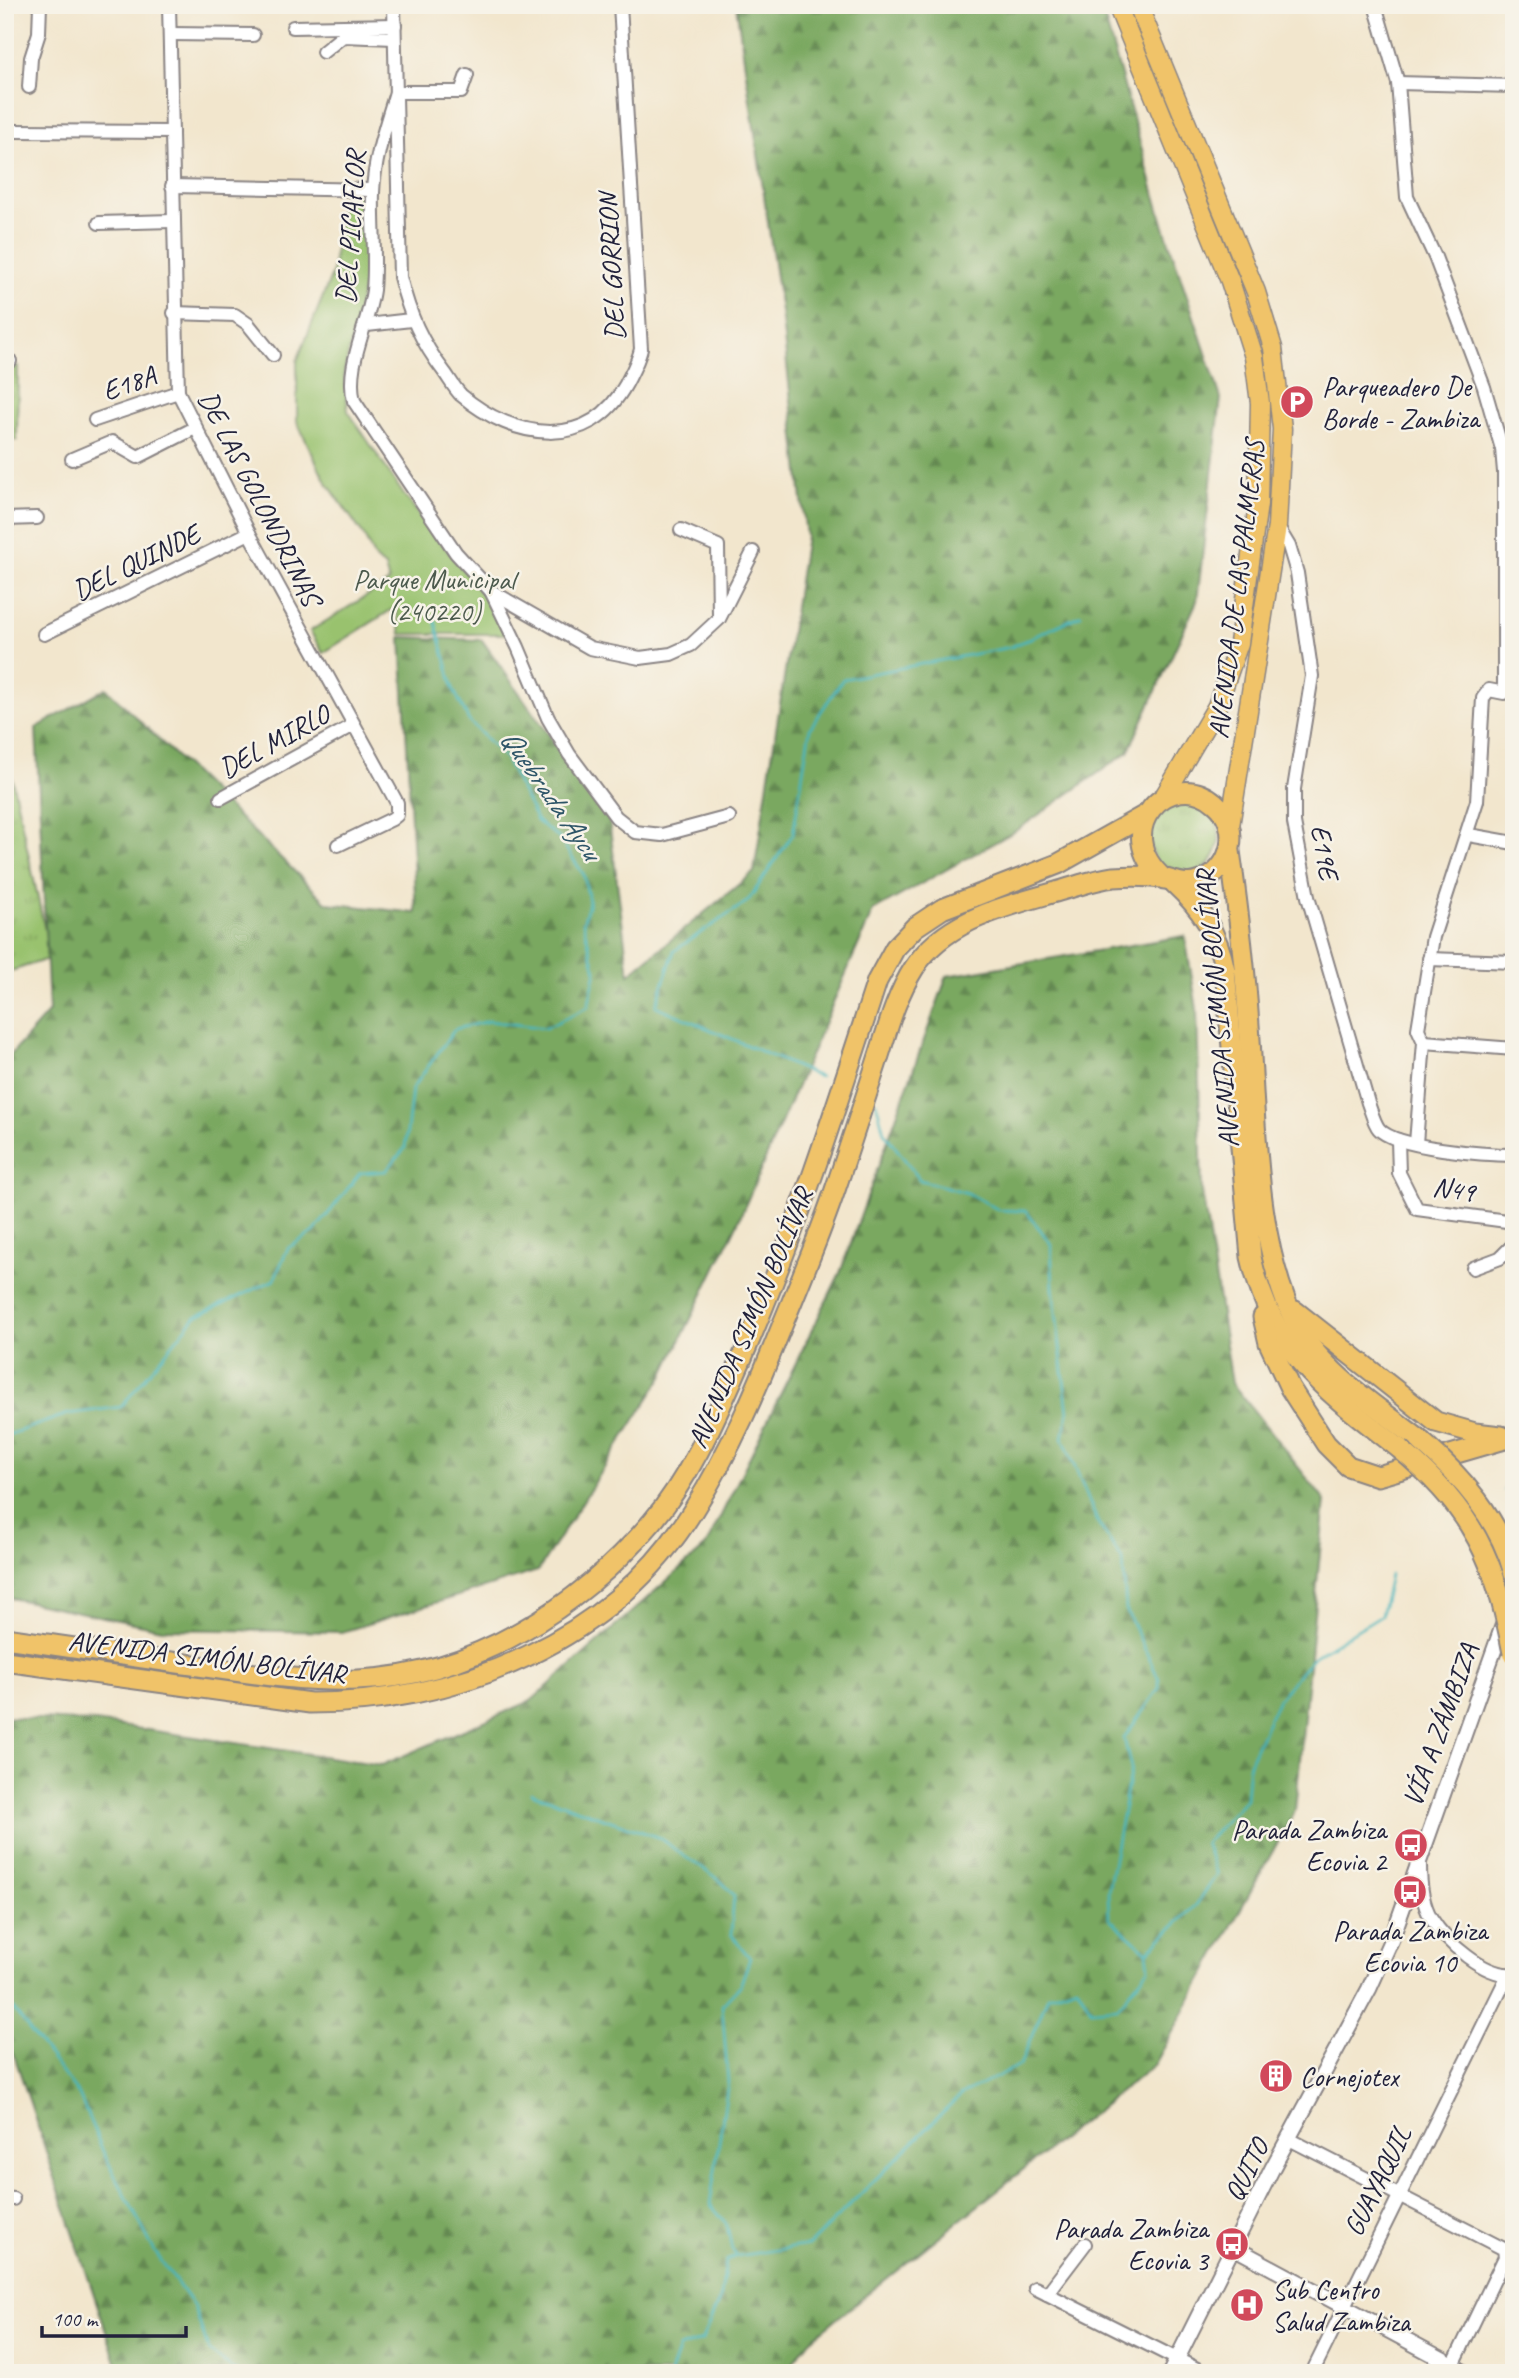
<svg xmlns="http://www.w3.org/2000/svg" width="1519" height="2378" viewBox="0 0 1519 2378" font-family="Caveat,sans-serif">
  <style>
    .grass { fill: url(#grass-tufts); stroke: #5e7254; stroke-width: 2 }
    .forest { fill: url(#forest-firs); stroke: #4e654e; stroke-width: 2 }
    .green { fill: #99c26e; stroke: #5e7254; stroke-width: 2 }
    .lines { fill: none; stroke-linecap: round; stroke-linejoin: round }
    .stream { stroke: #45b5bc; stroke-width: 2.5 }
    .minor-casing { stroke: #8a8484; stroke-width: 16 }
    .tertiary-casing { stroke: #8a8484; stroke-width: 18 }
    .primary-casing { stroke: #8a8484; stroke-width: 21 }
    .trunk-casing { stroke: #8a8484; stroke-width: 23 }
    .minor { stroke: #fff; stroke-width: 12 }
    .tertiary { stroke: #fff; stroke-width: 14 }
    .primary { stroke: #f0c369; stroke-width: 18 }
    .trunk { stroke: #f0c369; stroke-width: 19 }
    .trunk-bridge-casing { stroke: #8a8484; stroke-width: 23; stroke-linecap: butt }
    .trunk-bridge { stroke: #f0c369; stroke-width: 19 }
    .labels { text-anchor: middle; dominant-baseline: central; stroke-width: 5; stroke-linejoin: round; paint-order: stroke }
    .street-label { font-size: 28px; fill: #22223b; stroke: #f7f3e8 }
    .poi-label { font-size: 28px; fill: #22223b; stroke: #f7f3e8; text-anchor: start }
    .park-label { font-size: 28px; fill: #4c5a4d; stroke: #f7f3e8 }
    .water-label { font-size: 30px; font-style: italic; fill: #2e5568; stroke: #f7f3e8 }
  </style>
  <defs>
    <pattern id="grass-tufts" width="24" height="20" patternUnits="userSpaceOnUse" patternTransform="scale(1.75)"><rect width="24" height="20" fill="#99c26e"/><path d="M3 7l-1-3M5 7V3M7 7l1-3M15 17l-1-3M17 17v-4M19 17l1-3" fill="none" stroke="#84a660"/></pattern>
    <pattern id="forest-firs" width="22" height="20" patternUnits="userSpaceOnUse" patternTransform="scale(1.75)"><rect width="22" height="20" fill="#7aa861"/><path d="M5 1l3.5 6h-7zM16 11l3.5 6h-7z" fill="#648851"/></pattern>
  </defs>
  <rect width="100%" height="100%" fill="#f7f3e8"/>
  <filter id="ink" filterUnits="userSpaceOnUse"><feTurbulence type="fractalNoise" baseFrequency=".0143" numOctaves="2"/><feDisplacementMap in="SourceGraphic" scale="14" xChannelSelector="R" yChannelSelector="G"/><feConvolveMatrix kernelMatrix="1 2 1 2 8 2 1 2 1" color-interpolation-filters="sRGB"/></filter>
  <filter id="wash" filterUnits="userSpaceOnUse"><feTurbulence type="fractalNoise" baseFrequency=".00686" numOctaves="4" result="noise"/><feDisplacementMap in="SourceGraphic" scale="28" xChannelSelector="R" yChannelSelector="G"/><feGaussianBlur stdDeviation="1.57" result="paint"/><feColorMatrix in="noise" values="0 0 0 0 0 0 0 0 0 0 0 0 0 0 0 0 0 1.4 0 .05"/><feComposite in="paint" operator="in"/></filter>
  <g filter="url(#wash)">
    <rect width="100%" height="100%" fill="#f2e6cd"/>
    <g class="grass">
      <polygon points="5,366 18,366 17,440 5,441"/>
      <polygon points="5,747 51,958 5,973"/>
      <path d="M1184 798C1192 801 1202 804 1208 810 1231 831 1216 874 1185 876 1177 877 1167 872 1159 870L1143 824 1149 813Z"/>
    </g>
    <g class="forest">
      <polygon points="736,5 1101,5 1164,227 1221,398 1197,601 1128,752 1017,830 873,911 738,1222 663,1376 538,1571 342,1632 162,1629 5,1597 5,1061 49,1012 36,728 106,688 327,903 416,913 401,637 482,640 609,820 629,974 754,872 806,536 781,311"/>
      <polygon points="1185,936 1197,1009 1202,1191 1232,1383 1325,1501 1295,1811 1155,2064 810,2340 785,2373 120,2373 15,2058 5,2040 5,1717 95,1722 382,1765 531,1701 706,1546 840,1273 947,976"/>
    </g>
    <polygon class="green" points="343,194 367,194 364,284 344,373 348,411 404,495 483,595 506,634 401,634 396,607 323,653 310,631 389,582 385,567 375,559 364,536 325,480 297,422 297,361 332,274"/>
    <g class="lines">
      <g class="stream">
        <polyline points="820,1077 656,1006 674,951 748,901 793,834 810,728 843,679 1011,647 1081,615"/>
        <polyline points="876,1102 884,1132 920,1180 968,1193 999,1210 1026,1211 1051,1244 1053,1288 1068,1413 1063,1438 1098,1523 1123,1561 1126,1610 1159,1679 1159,1688 1124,1738 1131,1768 1108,1891 1109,1918 1147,1952"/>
        <polyline points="5,1436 68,1414 121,1407 195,1317 274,1280 288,1248 314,1232 360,1173 386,1171 405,1148 412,1089 455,1029 489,1021 546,1028 588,1007 596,971 583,923 589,902 584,875 559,838 537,821 505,758 469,721 453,688 435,620"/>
        <polyline points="1504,1490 1514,1487"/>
        <path d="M531 1793 663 1839C686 1863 715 1869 734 1896L731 1934 750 1958 740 1986 722 2005 728 2082 710 2204 727 2225 732 2250 737 2256"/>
        <polyline points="5,1998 79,2095 105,2156 155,2252 194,2307 209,2351 238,2373"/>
        <polyline points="670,2373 679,2348 702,2340 721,2296 726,2261 737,2256 809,2245 961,2095 1020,2065 1048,1996 1077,1986 1091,2010 1117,2008 1149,1968 1147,1952 1196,1905 1217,1874 1205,1843 1246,1799 1249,1763 1278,1699 1312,1658 1381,1615 1390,1575"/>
      </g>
    </g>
  </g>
  <g filter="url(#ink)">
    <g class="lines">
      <g class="minor-casing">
        <g id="minor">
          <polyline points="169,5 178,392 249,533 397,803 397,815 392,819 338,845"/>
          <path d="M394 5 400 277C410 316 420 340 445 373 450 380 455 389 461 395 514 440 589 452 626 384 632 372 638 362 641 349L620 5"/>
          <polyline points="1375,5 1398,83 1407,197 1435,257 1484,387 1502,449 1504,472 1504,693 1489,690 1483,698 1477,801 1433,937 1418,1029 1424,1042 1416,1143"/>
          <polyline points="293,27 395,25"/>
          <polyline points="170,34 253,35"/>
          <polyline points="323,52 343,36 394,38"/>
          <path d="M467 75 461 92H396C386 125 374 159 373 193 372 225 376 258 373 290 368 327 345 365 354 401L456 553 491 591 590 648 640 658 671 654 691 645 719 619 753 552"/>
          <polyline points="1398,83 1514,86"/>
          <polyline points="29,87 31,58 39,33 40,5"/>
          <polyline points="13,131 172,132"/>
          <polyline points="172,186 373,190"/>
          <polyline points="99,223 172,221"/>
          <polyline points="174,313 235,315 248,324 273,355"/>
          <polyline points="367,325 411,320"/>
          <polyline points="5,361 10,361"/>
          <polyline points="95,420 178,392"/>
          <polyline points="72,459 112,442 138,457 195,428"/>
          <polyline points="5,519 37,518"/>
          <path d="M1277 526 1289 546 1297 573 1312 676 1294 789V823L1308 897 1368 1103C1371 1111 1374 1123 1379 1129 1395 1148 1487 1155 1514 1155"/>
          <polyline points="681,530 718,546 719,615"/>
          <polyline points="491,591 518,647 548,718 569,754 616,817 635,832 662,835 729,817"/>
          <polyline points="44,634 249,533"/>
          <polyline points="221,798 352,726"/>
          <polyline points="1469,835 1514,843"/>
          <polyline points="1429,959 1514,962"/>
          <polyline points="1424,1042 1514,1049"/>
          <polyline points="1398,1140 1399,1173 1417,1209 1514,1222"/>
          <polyline points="1473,1268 1500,1258 1514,1244"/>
          <path d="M1420 1865C1420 1883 1422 1903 1431 1918 1445 1941 1485 1978 1514 1974"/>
          <polyline points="1289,2139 1504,2249 1505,2257 1453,2365 1468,2373"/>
          <polyline points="5,2198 13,2199"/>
          <polyline points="1035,2288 1205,2373"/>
          <polyline points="1047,2294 1085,2244"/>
          <polyline points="1312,2373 1508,1975"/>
        </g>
      </g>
      <g class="tertiary-casing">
        <g id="tertiary">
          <polyline points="1233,2247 1453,2365 1449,2373"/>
          <polyline points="1170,2373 1273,2167 1369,1989 1392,1938 1514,1594"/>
        </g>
      </g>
      <g class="primary-casing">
        <g id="primary">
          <polyline points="1117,5 1230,281 1254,357 1260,403 1258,504 1239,643 1217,706 1163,798"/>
          <polyline points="1138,5 1256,292 1273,348 1282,429 1277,526 1230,826"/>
        </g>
      </g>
      <g class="trunk-casing">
        <g id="trunk">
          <path d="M1230 851C1238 908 1245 966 1249 1025 1256 1116 1254 1251 1300 1331 1325 1374 1382 1410 1421 1441"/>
          <path d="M1174 883C1202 909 1217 932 1225 970L1251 1257C1273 1355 1326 1391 1400 1449"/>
          <polyline points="1295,1311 1436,1422 1475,1433 1501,1436"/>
          <polyline points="1263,1317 1269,1343 1290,1388 1326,1444 1348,1466 1378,1476 1512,1437"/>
          <path d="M5 1638C65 1647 125 1655 185 1664 242 1672 300 1682 358 1680 473 1676 580 1607 652 1522 692 1475 717 1414 742 1358 795 1235 836 1108 877 981L895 948 915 927 942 909 1058 864 1147 814"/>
          <path d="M5 1661 310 1703C460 1703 612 1642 694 1509 731 1450 758 1386 784 1321 802 1277 821 1232 836 1187 850 1146 863 1105 876 1065 887 1031 895 998 914 968 945 919 1008 906 1059 891 1077 886 1096 879 1114 877 1129 876 1147 876 1162 878 1176 881 1186 887 1201 881 1233 870 1242 825 1215 803 1171 765 1107 830 1164 879"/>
        </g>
      </g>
      <use href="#minor" class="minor"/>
      <use href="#tertiary" class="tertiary"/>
      <use href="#primary" class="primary"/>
      <use href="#trunk" class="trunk"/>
      <g class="trunk-bridge-casing">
        <g id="trunk-bridge">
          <path d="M1421 1441C1462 1477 1499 1519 1514 1573"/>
          <path d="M1400 1449C1474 1511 1495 1559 1513 1653"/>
        </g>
      </g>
      <use href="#trunk-bridge" class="trunk-bridge"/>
    </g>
  </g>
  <defs>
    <g id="parking-disc" transform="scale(1.75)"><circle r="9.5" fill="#d1495b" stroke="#f7f3e8"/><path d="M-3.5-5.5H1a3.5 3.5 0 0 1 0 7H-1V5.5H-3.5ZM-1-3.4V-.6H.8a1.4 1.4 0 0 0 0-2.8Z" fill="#fff"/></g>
    <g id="bus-disc" transform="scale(1.75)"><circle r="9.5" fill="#d1495b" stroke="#f7f3e8"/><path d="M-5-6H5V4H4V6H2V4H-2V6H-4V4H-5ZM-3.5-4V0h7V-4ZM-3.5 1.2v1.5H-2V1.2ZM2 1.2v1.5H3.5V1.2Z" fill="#fff"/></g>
    <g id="building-disc" transform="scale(1.75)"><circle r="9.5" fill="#d1495b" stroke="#f7f3e8"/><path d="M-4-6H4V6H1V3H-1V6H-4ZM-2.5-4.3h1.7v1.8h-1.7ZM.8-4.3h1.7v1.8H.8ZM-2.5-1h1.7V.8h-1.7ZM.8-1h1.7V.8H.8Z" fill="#fff"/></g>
    <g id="hospital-disc" transform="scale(1.75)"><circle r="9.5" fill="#d1495b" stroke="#f7f3e8"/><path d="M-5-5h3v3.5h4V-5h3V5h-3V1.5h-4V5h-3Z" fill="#fff"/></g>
  </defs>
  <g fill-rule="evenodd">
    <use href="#parking-disc" x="1297" y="402"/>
    <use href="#bus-disc" x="1411" y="1845"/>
    <use href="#bus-disc" x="1410" y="1892"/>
    <use href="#building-disc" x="1276" y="2076"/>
    <use href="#bus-disc" x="1232" y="2244"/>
    <use href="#hospital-disc" x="1247" y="2305"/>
  </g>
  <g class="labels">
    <g class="street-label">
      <text transform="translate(350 227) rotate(-86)">DEL PICAFLOR</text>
      <text transform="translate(611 267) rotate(-93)">DEL GORRION</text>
      <text transform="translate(129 383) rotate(-19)">E18A</text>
      <text transform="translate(260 498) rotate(63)">DE LAS GOLONDRINAS</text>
      <text transform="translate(136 562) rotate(-26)">DEL QUINDE</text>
      <text transform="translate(1236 589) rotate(-83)">AVENIDA DE LAS PALMERAS</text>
      <text transform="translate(274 741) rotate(-29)">DEL MIRLO</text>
      <text transform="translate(1325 852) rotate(80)">E19E</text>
      <text transform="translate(1217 1009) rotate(-95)">AVENIDA SIMÓN BOLÍVAR</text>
      <text transform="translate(1454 1189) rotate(9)">N49</text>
      <text transform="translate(750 1318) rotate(-67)">AVENIDA SIMÓN BOLÍVAR</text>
      <text transform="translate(207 1657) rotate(7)">AVENIDA SIMÓN BOLÍVAR</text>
      <text transform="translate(1440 1725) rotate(-70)">VÍA A ZÁMBIZA</text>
      <text transform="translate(1246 2170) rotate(-63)">QUITO</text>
      <text transform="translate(1377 2181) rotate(-64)">GUAYAQUIL</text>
    </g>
    <g class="poi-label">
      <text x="1322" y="386">Parqueadero De<tspan x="1322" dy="32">Borde - Zambiza</tspan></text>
      <text x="1386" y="1829" text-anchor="end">Parada Zambiza<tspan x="1386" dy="32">Ecovia 2</tspan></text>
      <text x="1410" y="1930" text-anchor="middle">Parada Zambiza<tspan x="1410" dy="32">Ecovia 10</tspan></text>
      <text x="1300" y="2076">Cornejotex</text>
      <text x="1208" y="2228" text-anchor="end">Parada Zambiza<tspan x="1208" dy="32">Ecovia 3</tspan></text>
      <text x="1272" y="2289">Sub Centro<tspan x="1272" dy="32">Salud Zambiza</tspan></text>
    </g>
    <g class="park-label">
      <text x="434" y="579">Parque Municipal<tspan x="434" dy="32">(240220)</tspan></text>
    </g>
    <g class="water-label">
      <text transform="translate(551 794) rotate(55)">Quebrada Aycu</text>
    </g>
  </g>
  <rect width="1519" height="2378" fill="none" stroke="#f7f3e8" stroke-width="28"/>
  <path d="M42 2326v10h144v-10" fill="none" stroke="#22223b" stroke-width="3.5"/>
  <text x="52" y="2326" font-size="21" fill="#22223b" stroke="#f7f3e8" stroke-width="5" paint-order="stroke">100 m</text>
</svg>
